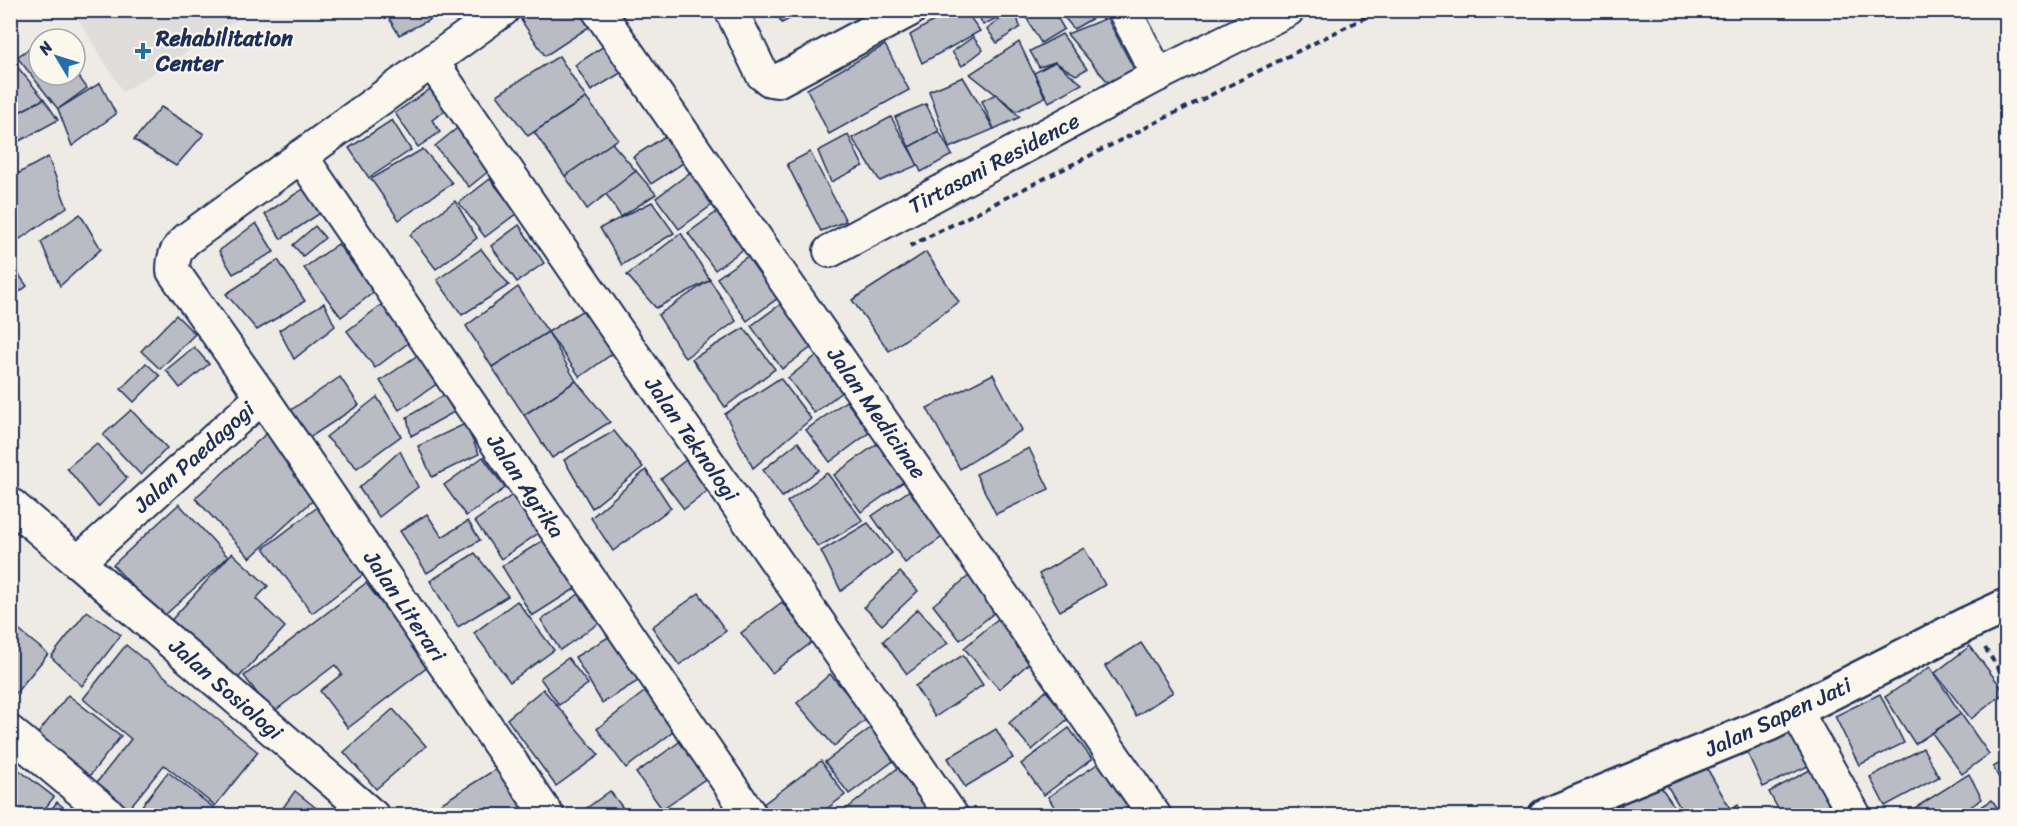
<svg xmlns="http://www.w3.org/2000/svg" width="2017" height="826" viewBox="0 0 2017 826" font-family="Sriracha,sans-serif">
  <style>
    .built { fill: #deddda }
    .building { fill: #b9bcc3; stroke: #1b2f5e; stroke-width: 1.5 }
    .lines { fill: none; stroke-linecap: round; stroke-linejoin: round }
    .street-casing { stroke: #1b2f5e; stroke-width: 36 }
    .secondary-casing { stroke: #1b2f5e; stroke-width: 38 }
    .path { stroke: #1b2f5e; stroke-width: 4; stroke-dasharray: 6 4.5; stroke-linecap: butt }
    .street { stroke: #fbf7ec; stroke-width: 32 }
    .secondary { stroke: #fbf7ec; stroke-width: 33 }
    .poi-dot { fill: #1f6fb2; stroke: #fbf7ec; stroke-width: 2 }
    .labels { text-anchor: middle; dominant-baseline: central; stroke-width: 4.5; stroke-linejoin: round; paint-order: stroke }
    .poi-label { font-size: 22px; font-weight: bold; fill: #1b2f5e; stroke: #fbf7ec; text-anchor: start }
    .street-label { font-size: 22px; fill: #1b2f5e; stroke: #fbf7ec }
  </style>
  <rect width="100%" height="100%" fill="#eeebe4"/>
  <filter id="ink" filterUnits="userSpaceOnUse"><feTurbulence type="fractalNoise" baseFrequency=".0167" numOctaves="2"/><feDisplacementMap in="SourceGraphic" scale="12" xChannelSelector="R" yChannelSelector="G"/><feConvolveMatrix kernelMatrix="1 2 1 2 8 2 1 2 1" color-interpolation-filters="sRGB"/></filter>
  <g filter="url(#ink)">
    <polygon class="built" points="73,11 251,11 123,92"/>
    <g class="building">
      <polygon points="384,10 449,10 399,35"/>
      <polygon points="535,10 582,10 592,25 545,56 521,20"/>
      <polygon points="774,10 806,10 782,23"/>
      <polygon points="952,10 965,10 980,31 922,63 910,35"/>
      <polygon points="976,10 1012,10 983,25"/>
      <polygon points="1013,10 1015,10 1020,27 997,43 987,29"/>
      <polygon points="1022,10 1053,10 1064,29 1041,43"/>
      <polygon points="1058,10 1104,10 1105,11 1074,29"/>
      <polygon points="1107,18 1137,75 1113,88 1067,34"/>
      <polygon points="1062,34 1087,69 1076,75 1055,62 1039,67 1030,51"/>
      <polygon points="973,37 983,50 962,66 952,52"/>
      <polygon points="39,42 39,75 75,75 75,71 87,88 58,109 17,57"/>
      <polygon points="1019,42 1045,97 1017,111 970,74"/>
      <polygon points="607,44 624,71 591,91 575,65"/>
      <polygon points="885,45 909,90 829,134 807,89"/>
      <polygon points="559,56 586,98 528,136 497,95"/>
      <polygon points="1055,62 1082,84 1049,102 1034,73"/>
      <polygon points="15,64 44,99 10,117 10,67"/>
      <polygon points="963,77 994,129 949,148 929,91"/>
      <polygon points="100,83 116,114 72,146 58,109"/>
      <polygon points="439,83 454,105 432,120 440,132 418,147 395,113"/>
      <polygon points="996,94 1020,117 994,129 982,101"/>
      <polygon points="586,98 618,139 565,176 534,132"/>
      <polygon points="44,99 58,120 12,145 10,117"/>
      <polygon points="926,104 939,131 909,147 895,117"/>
      <polygon points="161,107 204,134 176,166 134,140"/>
      <polygon points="891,117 918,165 880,181 852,138"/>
      <polygon points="392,120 411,150 369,178 349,148"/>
      <polygon points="461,125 495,166 469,187 435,146"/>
      <polygon points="673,131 691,158 651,184 633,157"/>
      <polygon points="939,131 952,155 921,172 909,147"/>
      <polygon points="848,135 863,166 831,182 818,151"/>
      <polygon points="612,143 636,171 587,209 565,176"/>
      <polygon points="423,149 452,183 399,220 371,179"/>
      <polygon points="810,152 846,221 821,231 787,164"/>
      <polygon points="48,157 67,207 20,239 10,219 10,178"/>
      <polygon points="699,166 723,197 679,229 656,198"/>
      <polygon points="636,171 656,194 621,217 606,194"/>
      <polygon points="490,179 517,213 485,237 459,203"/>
      <polygon points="309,185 325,210 281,239 265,214"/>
      <polygon points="455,201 477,238 436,269 410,235"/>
      <polygon points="652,202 674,233 622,265 600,228"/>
      <polygon points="725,206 752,243 715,270 688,233"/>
      <polygon points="80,214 101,249 60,286 41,242"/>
      <polygon points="256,223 274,252 233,274 219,251"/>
      <polygon points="519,225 544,263 517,282 491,246"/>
      <polygon points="315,226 325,238 303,256 293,245"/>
      <polygon points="681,233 710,280 656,308 627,275"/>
      <polygon points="338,244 374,292 341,317 304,268"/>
      <polygon points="481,249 509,285 462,315 437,280"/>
      <polygon points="755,251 786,292 747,321 717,278"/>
      <polygon points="926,252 959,302 889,351 852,300"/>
      <polygon points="278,260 305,301 257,330 226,294"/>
      <polygon points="10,262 27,286 10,299"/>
      <polygon points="710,280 736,321 685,358 658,315"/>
      <polygon points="518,287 548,332 492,367 466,326"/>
      <polygon points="789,298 820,341 782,369 751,326"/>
      <polygon points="324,303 335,326 294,359 279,330"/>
      <polygon points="384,303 412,340 375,368 347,331"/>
      <polygon points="588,307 616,351 580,377 548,332"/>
      <polygon points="176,315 195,334 160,369 141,351"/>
      <polygon points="744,328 775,369 725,407 692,359"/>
      <polygon points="548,332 576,381 524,415 492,367"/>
      <polygon points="194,347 209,364 180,388 166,370"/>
      <polygon points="821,352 847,388 814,413 788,378"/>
      <polygon points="418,355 438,383 399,410 380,381"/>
      <polygon points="146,363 160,376 134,402 121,389"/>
      <polygon points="993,374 1022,430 960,469 927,408"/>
      <polygon points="340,377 359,405 303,442 285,414"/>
      <polygon points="780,378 811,419 753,468 725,414"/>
      <polygon points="576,381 610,422 552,458 524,415"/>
      <polygon points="444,395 454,412 411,436 407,417"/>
      <polygon points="377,397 401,436 357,468 326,437"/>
      <polygon points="846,401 870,432 830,462 806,430"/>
      <polygon points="131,410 167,448 141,475 103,435"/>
      <polygon points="465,424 479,454 432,477 418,446"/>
      <polygon points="614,431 643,467 592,508 564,460"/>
      <polygon points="267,433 321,493 250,558 195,498"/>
      <polygon points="882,440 910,477 861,512 834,475"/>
      <polygon points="798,442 819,470 782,497 763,470"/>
      <polygon points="97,443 127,478 98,507 67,468"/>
      <polygon points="1029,448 1049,489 996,514 976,474"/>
      <polygon points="400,451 418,487 379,517 359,488"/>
      <polygon points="483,457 505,488 466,516 444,485"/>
      <polygon points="690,457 713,487 684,509 661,479"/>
      <polygon points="646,470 671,508 613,551 591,518"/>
      <polygon points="827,473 863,521 818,547 787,502"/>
      <polygon points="916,486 948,533 905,563 872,516"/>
      <polygon points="514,494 540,532 501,559 475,521"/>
      <polygon points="323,503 372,568 312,613 264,548"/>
      <polygon points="179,504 228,557 162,618 113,565"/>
      <polygon points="427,514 442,537 468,521 480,540 427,573 400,531"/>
      <polygon points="868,523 892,553 841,591 821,551"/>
      <polygon points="550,536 581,585 532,616 502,566"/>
      <polygon points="1084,548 1105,585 1060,611 1039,574"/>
      <polygon points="232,553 268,586 256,599 285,627 231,686 166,626"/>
      <polygon points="475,553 508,596 458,627 430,581"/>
      <polygon points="975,571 1003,606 960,640 933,605"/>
      <polygon points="900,572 918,591 882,625 864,607"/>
      <polygon points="366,583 429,666 348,728 320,691 342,674 335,665 272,713 244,676"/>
      <polygon points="582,592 602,621 560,650 541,620"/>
      <polygon points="699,593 726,631 679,665 652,627"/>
      <polygon points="517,601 554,650 510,682 474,633"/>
      <polygon points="782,602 812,642 772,673 741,633"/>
      <polygon points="918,609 948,643 907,674 883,641"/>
      <polygon points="87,611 121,635 82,686 51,657"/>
      <polygon points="1000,617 1035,658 999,689 964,648"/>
      <polygon points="10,623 48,654 10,700"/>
      <polygon points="617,632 643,678 602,703 575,657"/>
      <polygon points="1141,643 1173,692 1136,716 1105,666"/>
      <polygon points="126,645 258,752 215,806 164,765 126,812 94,786 131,739 83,699"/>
      <polygon points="1970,646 2005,692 1971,719 1935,673"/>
      <polygon points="963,655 983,685 935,717 915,686"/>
      <polygon points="568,658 588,684 559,705 540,678"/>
      <polygon points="1930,667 1961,714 1915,744 1885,697"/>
      <polygon points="830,674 868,718 834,746 797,703"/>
      <polygon points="543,689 599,755 556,786 507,719"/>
      <polygon points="648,689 678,728 626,768 597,729"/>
      <polygon points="1046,691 1069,718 1032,750 1009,723"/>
      <polygon points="1880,694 1904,743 1859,765 1835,716"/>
      <polygon points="68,695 121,736 88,778 35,737"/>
      <polygon points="393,709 426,746 376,789 344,752"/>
      <polygon points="1961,714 1989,754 1962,774 1932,733"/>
      <polygon points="1798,715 1819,761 1763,787 1742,741"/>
      <polygon points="876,724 900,756 849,794 825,762"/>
      <polygon points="1069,728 1092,759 1044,795 1021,764"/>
      <polygon points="996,729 1013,758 965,787 948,758"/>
      <polygon points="682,740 708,777 662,809 636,773"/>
      <polygon points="1923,748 1939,777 1885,806 1870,777"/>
      <polygon points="1701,758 1730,808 1716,816 1685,816 1664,780"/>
      <polygon points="2006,760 2006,791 1993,767"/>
      <polygon points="821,761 845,795 817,816 770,816 762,805"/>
      <polygon points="10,763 54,797 39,816 10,816"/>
      <polygon points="1099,763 1129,809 1120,816 1060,816 1048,797"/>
      <polygon points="504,764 536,816 443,816 437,806"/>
      <polygon points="1819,765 1846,816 1782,816 1769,792"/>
      <polygon points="899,767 932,808 923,816 848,816 844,811"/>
      <polygon points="168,772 224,816 134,816"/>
      <polygon points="1652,774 1681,816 1627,816 1615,793"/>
      <polygon points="1969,774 1982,799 1957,816 1913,816 1910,811"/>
      <polygon points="295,791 326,816 277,816"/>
      <polygon points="610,791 629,816 576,816"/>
      <polygon points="1992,800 2003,816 1967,816"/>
      <polygon points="57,802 74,816 46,816"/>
      <polygon points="1738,805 1743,816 1719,816"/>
    </g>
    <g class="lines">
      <g class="street-casing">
        <g id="street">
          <polyline points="598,10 1155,816"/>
          <polyline points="731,10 762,74 770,80 777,81 910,10"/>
          <polyline points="1124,10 1158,75"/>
          <polyline points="432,62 952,816"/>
          <polyline points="301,156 751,816"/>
          <polyline points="830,251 1158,75 1288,10"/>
          <polyline points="262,397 548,816"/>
          <path d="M10 504 78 562 262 397 173 271C173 256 176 249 187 239L503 10"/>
          <polyline points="78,562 373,816"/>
          <polyline points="1796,711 1855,816"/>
          <polyline points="10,732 111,816"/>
        </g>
      </g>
      <g class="secondary-casing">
        <polyline id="secondary" points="1545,816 1769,724 1967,624 2006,606"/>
      </g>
      <g class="path">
        <polyline points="910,246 1380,10"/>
        <polyline points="1985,648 2006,680"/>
      </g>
      <use href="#street" class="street"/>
      <use href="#secondary" class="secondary"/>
    </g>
  </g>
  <path class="poi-dot" d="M140 42h6v6h6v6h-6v6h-6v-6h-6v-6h6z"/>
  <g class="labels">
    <g class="poi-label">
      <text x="156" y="38">Rehabilitation<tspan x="156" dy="25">Center</tspan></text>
    </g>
    <g class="street-label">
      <text transform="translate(994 163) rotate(-28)">Tirtasani Residence</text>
      <text transform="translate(877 413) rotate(55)">Jalan Medicinae</text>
      <text transform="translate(692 439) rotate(55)">Jalan Teknologi</text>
      <text transform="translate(194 457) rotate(-42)">Jalan Paedagogi</text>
      <text transform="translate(526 486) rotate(56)">Jalan Agrika</text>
      <text transform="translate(405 606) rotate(56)">Jalan Literari</text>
      <text transform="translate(226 689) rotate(41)">Jalan Sosiologi</text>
      <text transform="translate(1778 717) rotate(-25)">Jalan Sapen Jati</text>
    </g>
  </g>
  <rect width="2017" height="826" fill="none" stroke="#fbf7ec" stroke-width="36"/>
  <rect x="18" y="18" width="1981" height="790" fill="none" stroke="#1b2f5e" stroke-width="2" filter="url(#ink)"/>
  <g transform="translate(57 57) rotate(308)"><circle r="28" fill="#fbf7ec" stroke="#a1a7b3" stroke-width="1.5"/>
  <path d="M0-4.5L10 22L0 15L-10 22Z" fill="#1f6fb2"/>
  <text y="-9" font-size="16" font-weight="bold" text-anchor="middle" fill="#1b2f5e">N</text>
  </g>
</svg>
